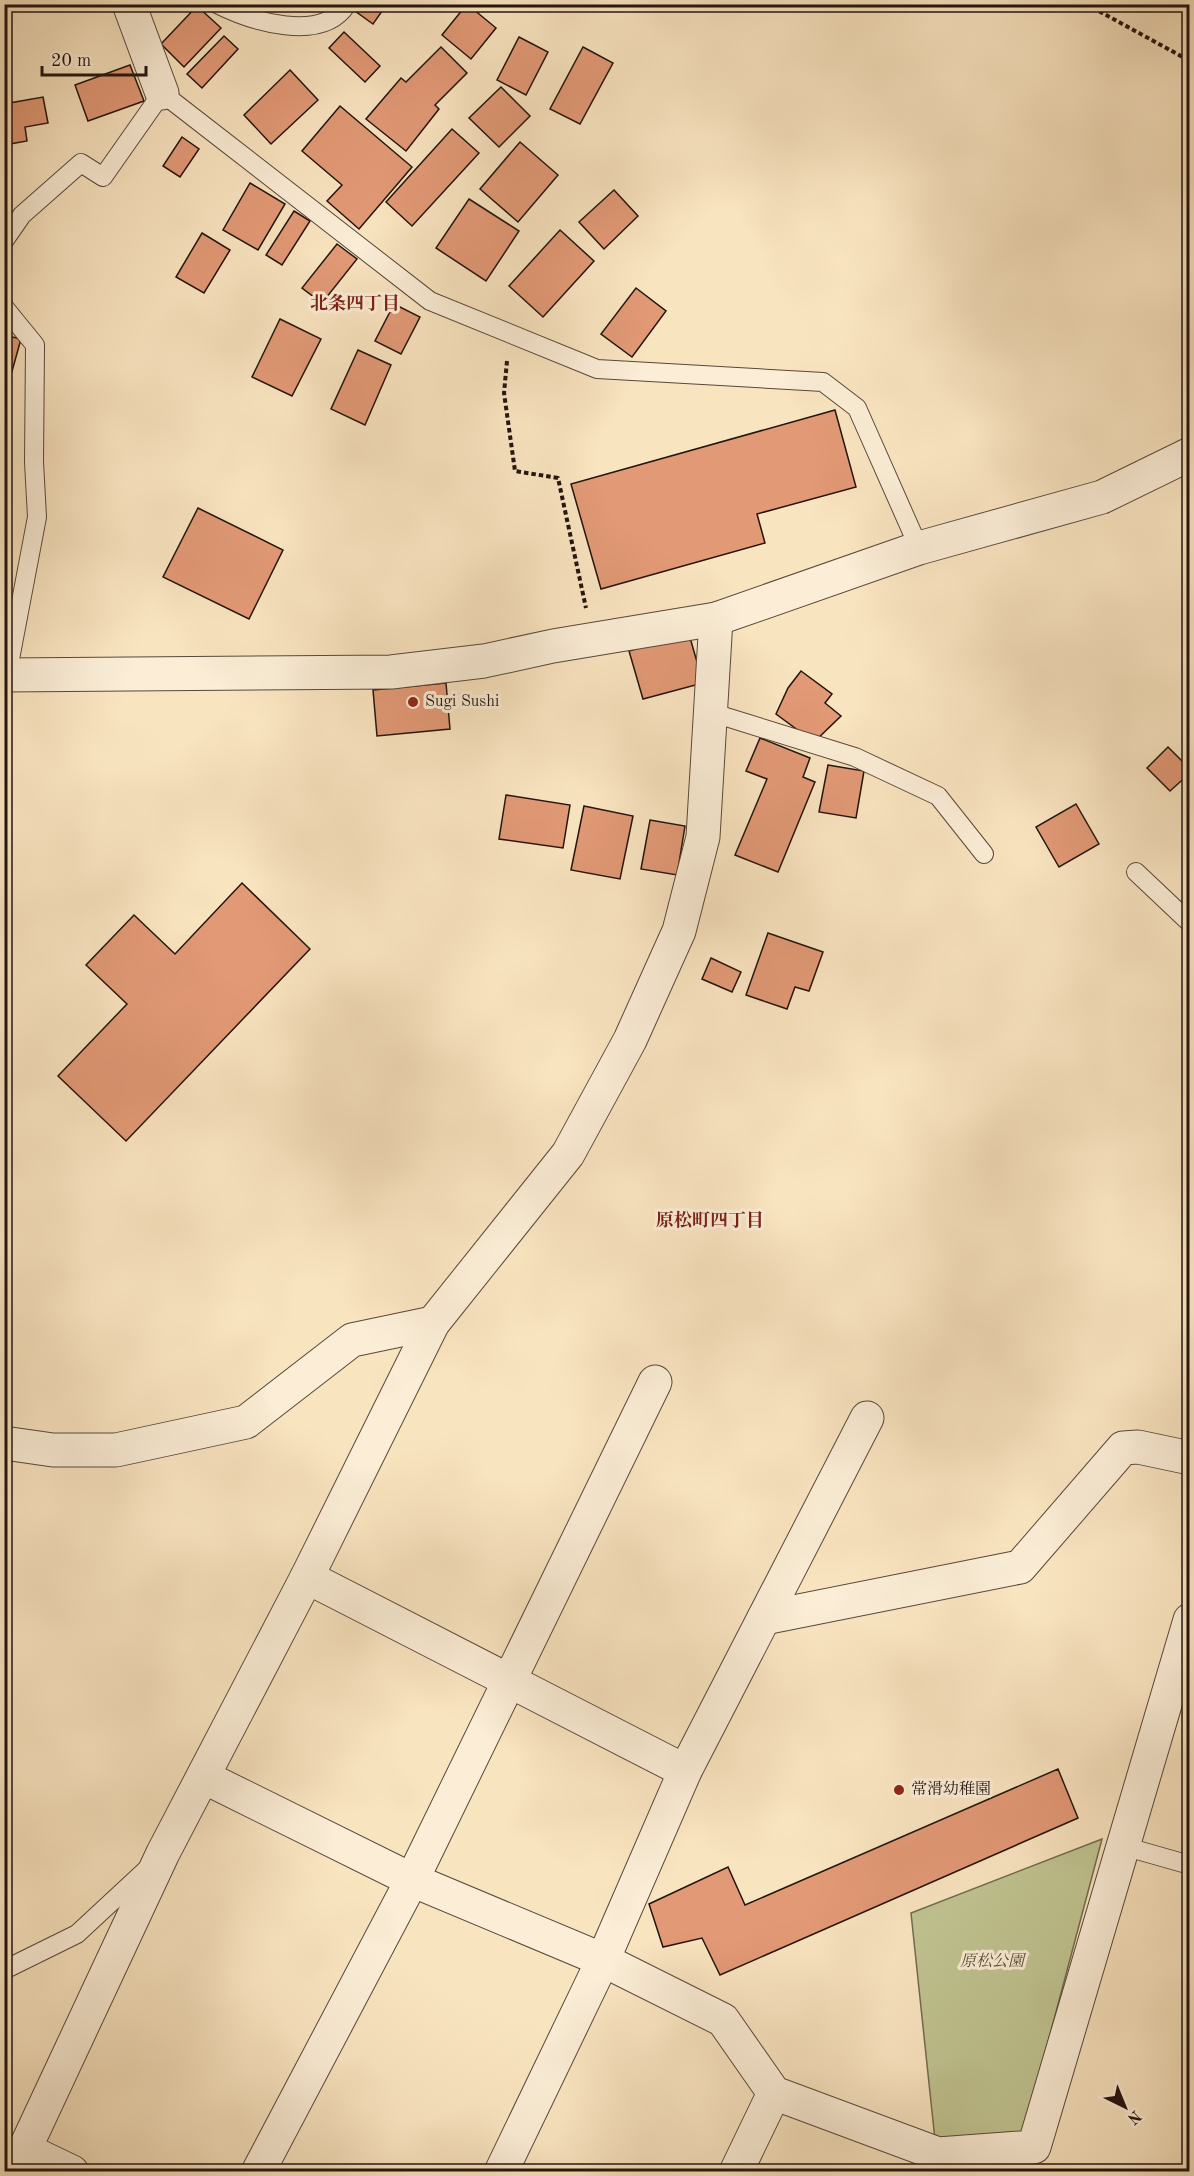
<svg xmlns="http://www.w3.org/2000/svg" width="1194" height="2176" viewBox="0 0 1194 2176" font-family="'Old Standard TT','Noto Serif JP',serif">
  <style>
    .green { fill: #c0c491; stroke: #726c50; stroke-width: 1.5 }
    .building { fill: #e29976; stroke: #23140e; stroke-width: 1.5 }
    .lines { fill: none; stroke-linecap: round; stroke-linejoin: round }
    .service-casing { stroke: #58483a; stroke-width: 20 }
    .minor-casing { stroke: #58483a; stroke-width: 35 }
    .tertiary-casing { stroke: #58483a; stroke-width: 35 }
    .path { stroke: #23140e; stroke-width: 4; stroke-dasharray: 4.5 3; stroke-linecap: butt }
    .service { stroke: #fbedd6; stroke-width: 18 }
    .minor { stroke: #fbedd6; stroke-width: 33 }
    .tertiary { stroke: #fbedd6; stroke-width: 33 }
    .poi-dot { fill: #8f2418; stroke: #fbedd6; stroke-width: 2 }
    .labels { text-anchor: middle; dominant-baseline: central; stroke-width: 6; stroke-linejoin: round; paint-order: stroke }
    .poi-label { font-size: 16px; fill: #23140e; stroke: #fbedd6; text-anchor: start }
    .park-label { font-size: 16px; font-style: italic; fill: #5a523c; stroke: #fbedd6 }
    .neighbourhood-label { font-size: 18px; font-weight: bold; fill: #7a1f14; stroke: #fbedd6 }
  </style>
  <rect width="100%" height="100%" fill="#f9e4c0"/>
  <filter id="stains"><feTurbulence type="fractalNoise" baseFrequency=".00333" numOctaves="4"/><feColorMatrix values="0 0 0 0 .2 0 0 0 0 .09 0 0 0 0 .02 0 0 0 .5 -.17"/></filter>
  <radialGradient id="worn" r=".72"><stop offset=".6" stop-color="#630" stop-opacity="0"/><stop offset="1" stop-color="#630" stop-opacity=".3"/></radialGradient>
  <polygon class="green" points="1102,1839 1023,2136 935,2140 911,1913"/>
  <g class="building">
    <polygon points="359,4 387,4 373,24 355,11"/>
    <polygon points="467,4 496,28 471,59 442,35"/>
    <polygon points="197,6 221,28 184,67 161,44"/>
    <polygon points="344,32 380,66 365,82 329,48"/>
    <polygon points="224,36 238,49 202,88 187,74"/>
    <polygon points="519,37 548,52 526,95 497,80"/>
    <polygon points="441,47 467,73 435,105 439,109 406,151 366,119 401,78 406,82"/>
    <polygon points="583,47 613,63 580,124 550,109"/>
    <polygon points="130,65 144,101 88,121 75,85"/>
    <polygon points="290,70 318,100 271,144 244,115"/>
    <polygon points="501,87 530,116 499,147 469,118"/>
    <polygon points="43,97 48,123 25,127 27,141 4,145 4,104"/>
    <polygon points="340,106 412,167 359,229 327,201 342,185 302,151"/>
    <polygon points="452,129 479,153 412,226 386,202"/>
    <polygon points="182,137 199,149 180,177 163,166"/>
    <polygon points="520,142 558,175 518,222 480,189"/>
    <polygon points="250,183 285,204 258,250 223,230"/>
    <polygon points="614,190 638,216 604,249 579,222"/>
    <polygon points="469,199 519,231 486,281 436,248"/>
    <polygon points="294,211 310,221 282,265 266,255"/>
    <polygon points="560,230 594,261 543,317 509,286"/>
    <polygon points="202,233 230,250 204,293 176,277"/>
    <polygon points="337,244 357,259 322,303 302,288"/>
    <polygon points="636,288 666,311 632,357 601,334"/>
    <polygon points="394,304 420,317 401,354 375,341"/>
    <polygon points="280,319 321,339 292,396 252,377"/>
    <polygon points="4,335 21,339 4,400"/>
    <polygon points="358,350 391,365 365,425 331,409"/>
    <polygon points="835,410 856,487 757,514 765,543 601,589 571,484"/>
    <polygon points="198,508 283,550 249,619 163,577"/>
    <polygon points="689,634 703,683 643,699 629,651"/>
    <polygon points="801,671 832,694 825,703 841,716 814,742 776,714 788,688"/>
    <polygon points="446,683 450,729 377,736 373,690"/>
    <polygon points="760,738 810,758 803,777 815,782 778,872 735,855 767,779 746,771"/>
    <polygon points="1168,747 1190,769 1190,773 1170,791 1147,768"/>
    <polygon points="828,765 864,771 856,818 819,812"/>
    <polygon points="506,795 570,805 563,848 499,839"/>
    <polygon points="1076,804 1099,844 1059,867 1036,827"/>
    <polygon points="584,806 633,816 620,879 571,870"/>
    <polygon points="650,820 685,826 677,875 641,869"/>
    <polygon points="242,883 310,949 126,1141 58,1076 127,1004 86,965 134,915 175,954"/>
    <polygon points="768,933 823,952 809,991 795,987 787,1009 746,995"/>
    <polygon points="711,958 741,972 732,992 702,979"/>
    <polygon points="1058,1769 1078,1818 720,1975 702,1938 663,1947 649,1904 728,1867 745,1905"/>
  </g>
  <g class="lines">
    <g class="service-casing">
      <g id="service">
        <path d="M217 4C251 21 322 44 347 4"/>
        <polyline points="4,241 22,215 81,163 103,177 162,93 430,301 597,369 823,382 857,408 919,548"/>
        <polyline points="4,307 35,345 34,462 37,517 7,675"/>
        <polyline points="710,712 855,757 938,796 984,854"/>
        <polyline points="1136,872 1190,923"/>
        <polyline points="1123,1846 1190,1865"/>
        <polyline points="4,1970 77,1934 147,1869"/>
      </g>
    </g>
    <g class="minor-casing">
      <g id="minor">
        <polyline points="129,4 162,93"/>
        <polyline points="4,1443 53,1450 116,1450 246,1422 352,1340 433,1323"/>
        <polyline points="307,1577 685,1771"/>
        <polyline points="764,1618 1020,1567 1123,1448 1138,1447 1190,1458"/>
        <polyline points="204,1777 412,1880 603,1960 723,2020 774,2093 938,2154 1034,2147 1190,1620"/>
        <polyline points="24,2149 72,2172"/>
        <polyline points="258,2172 412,1880 655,1382"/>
        <polyline points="501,2172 603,1960 685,1771 867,1418"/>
        <polyline points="736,2172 774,2093"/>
      </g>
    </g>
    <g class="tertiary-casing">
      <g id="tertiary">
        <polyline points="4,675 391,672 484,661 553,646 716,619 919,548 1102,497 1190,454"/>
        <polyline points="14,2172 163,1853 307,1577 433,1323 568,1154 630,1040 679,931 703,837 716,619"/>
      </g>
    </g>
    <g class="path">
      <polyline points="1086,4 1190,61"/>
      <polyline points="507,361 504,393 515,471 558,478 586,608"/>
    </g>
    <use href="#service" class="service"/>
    <use href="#minor" class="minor"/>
    <use href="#tertiary" class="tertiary"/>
  </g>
  <g class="poi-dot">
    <circle cx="413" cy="702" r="6"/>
    <circle cx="899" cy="1790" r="6"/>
  </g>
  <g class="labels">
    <g class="poi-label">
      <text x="425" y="702">Sugi Sushi</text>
      <text x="911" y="1790">常滑幼稚園</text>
    </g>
    <g class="park-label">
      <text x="992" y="1962">原松公園</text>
    </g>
    <g class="neighbourhood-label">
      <text x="355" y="304">北条四丁目</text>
      <text x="710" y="1221">原松町四丁目</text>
    </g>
  </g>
  <rect width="1194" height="2176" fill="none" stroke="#f9e4c0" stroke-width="24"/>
  <rect x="6" y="6" width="1182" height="2164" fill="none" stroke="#23140e" stroke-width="3"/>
  <rect x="12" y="12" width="1170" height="2152" fill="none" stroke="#23140e" stroke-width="1.5"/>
  <g transform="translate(1125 2107) rotate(137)" stroke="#fbedd6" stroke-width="4.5" paint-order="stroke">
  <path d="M0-4.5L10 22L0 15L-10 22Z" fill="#23140e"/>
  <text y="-9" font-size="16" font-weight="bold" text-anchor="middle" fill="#23140e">N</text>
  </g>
  <path d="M42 66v9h104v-9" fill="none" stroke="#23140e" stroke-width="3"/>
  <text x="51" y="66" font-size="18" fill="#23140e" stroke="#fbedd6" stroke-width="4.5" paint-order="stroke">20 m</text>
  <rect width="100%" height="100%" filter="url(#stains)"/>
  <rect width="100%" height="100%" fill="url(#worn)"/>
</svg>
